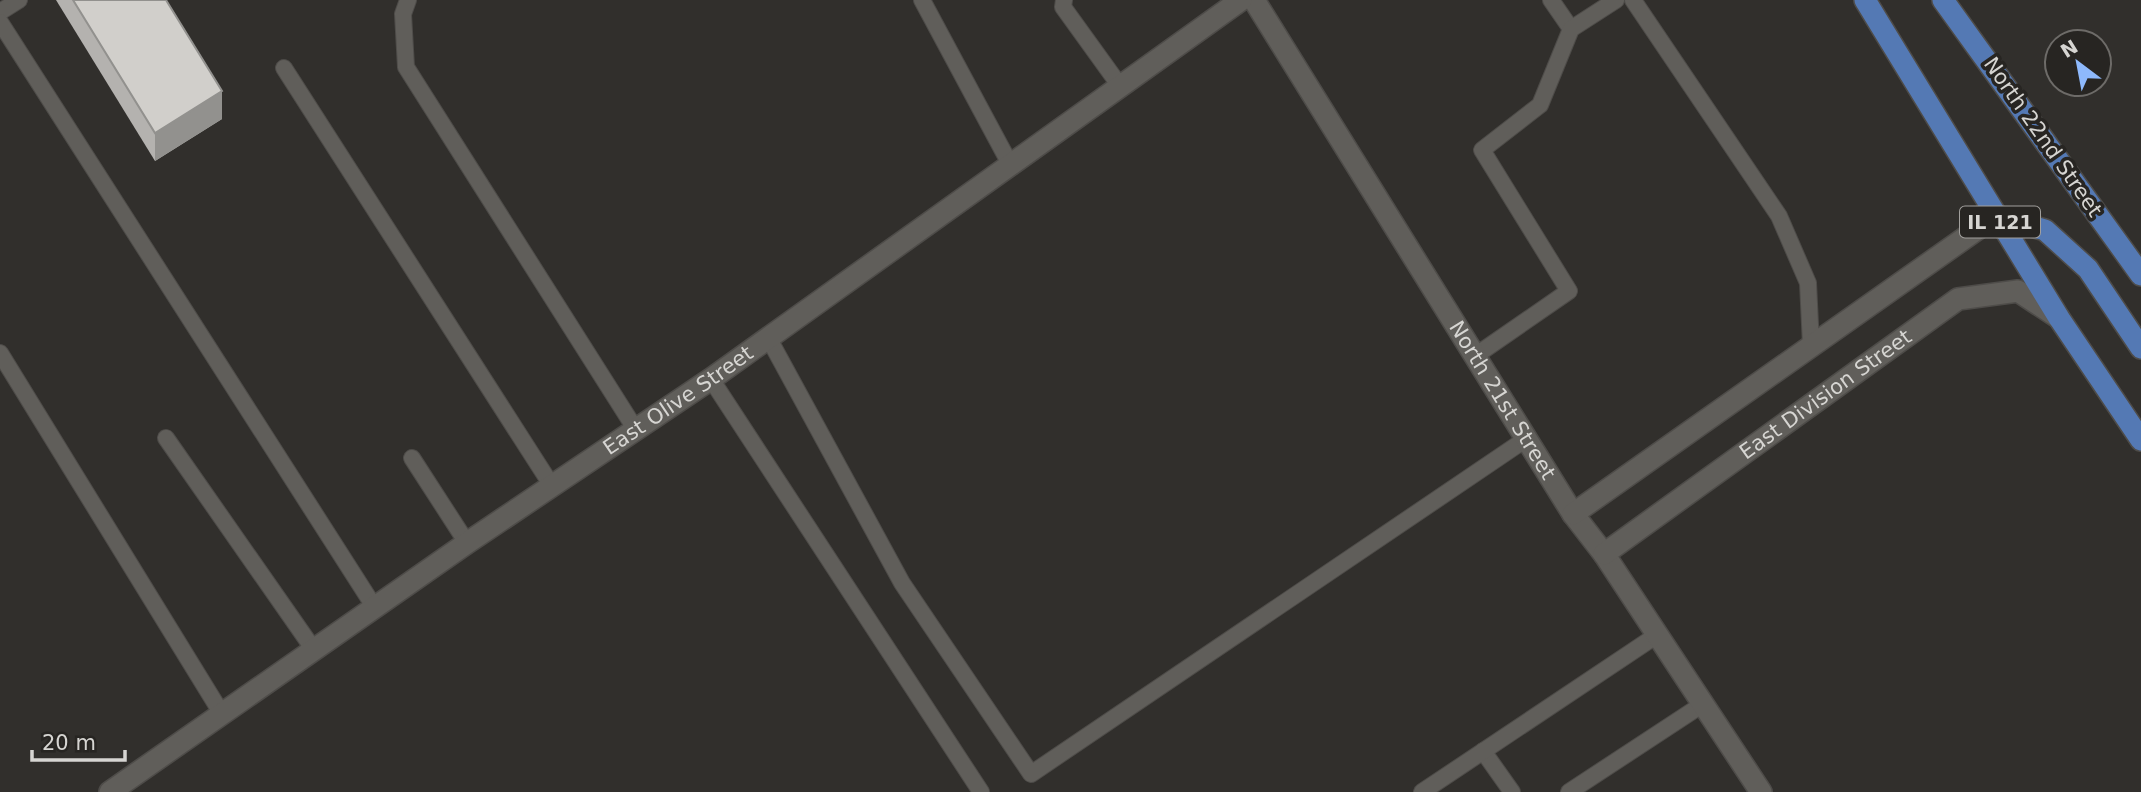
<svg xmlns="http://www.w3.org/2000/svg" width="2141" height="792" viewBox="0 0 2141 792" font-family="'DejaVu Sans',sans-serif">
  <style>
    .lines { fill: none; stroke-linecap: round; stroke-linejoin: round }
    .service-casing { stroke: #4e4c49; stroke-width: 18 }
    .minor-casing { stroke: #4e4c49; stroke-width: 24 }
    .primary-casing { stroke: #4e4c49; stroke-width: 24 }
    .service { stroke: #605e5a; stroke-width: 16 }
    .minor { stroke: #605e5a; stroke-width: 21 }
    .primary { stroke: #5479b4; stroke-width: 21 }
    .wall { fill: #b4b2af }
    .shaded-wall { fill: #92918e }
    .building { fill: #d1cfcb; stroke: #92918e; stroke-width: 2 }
    .labels { text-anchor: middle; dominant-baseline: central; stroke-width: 7; stroke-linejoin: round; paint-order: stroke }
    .shield { fill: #272522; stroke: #a2a09d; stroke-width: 2 }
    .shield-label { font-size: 19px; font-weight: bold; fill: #d6d5d2 }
    .street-label { font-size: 21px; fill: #d6d5d2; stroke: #272522 }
  </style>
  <rect width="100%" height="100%" fill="#312f2c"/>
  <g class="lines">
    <g class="service-casing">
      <g id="service">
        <polyline points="408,0 403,14 406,67 636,430"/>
        <polyline points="922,0 1010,164"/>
        <polyline points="1064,0 1063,7 1120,86"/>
        <polyline points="1551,0 1571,29"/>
        <polyline points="1633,0 1779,216 1808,283 1811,345"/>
        <polyline points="0,12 19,0"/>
        <polyline points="0,22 375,608"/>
        <polyline points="284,68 552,486"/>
        <polyline points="768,337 902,583 1031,774 1526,439"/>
        <polyline points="0,353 222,714"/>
        <polyline points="1475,356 1569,291 1482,150 1540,105 1571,29 1616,0"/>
        <polyline points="711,379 981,792"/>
        <polyline points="166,438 314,650"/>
        <polyline points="412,458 467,543"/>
        <polyline points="1483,751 1512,792"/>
        <polyline points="1422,792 1657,635"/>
        <polyline points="1569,792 1703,704"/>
      </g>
    </g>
    <g class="minor-casing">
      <g id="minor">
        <path id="s1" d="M1254 0 1573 514 1604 554 1761 792"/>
        <polyline points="1573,514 1996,216"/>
        <path id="s2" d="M1604 554 1958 299 2018 291 2059 318"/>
        <path id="s3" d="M110 792 467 543 711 379 1241 0"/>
      </g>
    </g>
    <g class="primary-casing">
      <g id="primary">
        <polyline points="1865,0 2059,318 2141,440"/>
        <polyline points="1943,0 2141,275"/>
        <polyline points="1996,216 2045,230 2088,269 2141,348"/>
      </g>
    </g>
    <use href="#service" class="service"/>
    <use href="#minor" class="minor"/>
    <use href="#primary" class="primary"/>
  </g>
  <polygon class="wall" points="56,0 166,0 222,119 155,161"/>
  <polygon class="shaded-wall" points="222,91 222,119 155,161 155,133"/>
  <polygon class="building" points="73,0 166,0 222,91 155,133"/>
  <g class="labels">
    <rect class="shield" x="1960" y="206.5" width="80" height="31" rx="5"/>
    <g class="shield-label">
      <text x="2000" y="222">IL 121</text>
    </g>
    <g class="street-label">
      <text transform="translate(2043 137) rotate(55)">North 22nd Street</text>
      <text stroke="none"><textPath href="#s2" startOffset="273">East Division Street</textPath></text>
      <text stroke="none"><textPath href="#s3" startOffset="690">East Olive Street</textPath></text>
      <text stroke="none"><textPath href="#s1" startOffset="471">North 21st Street</textPath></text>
    </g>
  </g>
  <g transform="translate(2078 63) rotate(328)"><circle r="33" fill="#272522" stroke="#6d6b68" stroke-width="2"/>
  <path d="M0-5L12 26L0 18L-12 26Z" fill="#8eb9fc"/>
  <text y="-10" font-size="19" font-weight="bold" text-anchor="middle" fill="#d6d5d2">N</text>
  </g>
  <path d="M32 750v10h93v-10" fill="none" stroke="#d6d5d2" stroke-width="3.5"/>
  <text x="42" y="750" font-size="21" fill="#d6d5d2" stroke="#272522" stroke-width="5" paint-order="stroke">20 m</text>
</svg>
